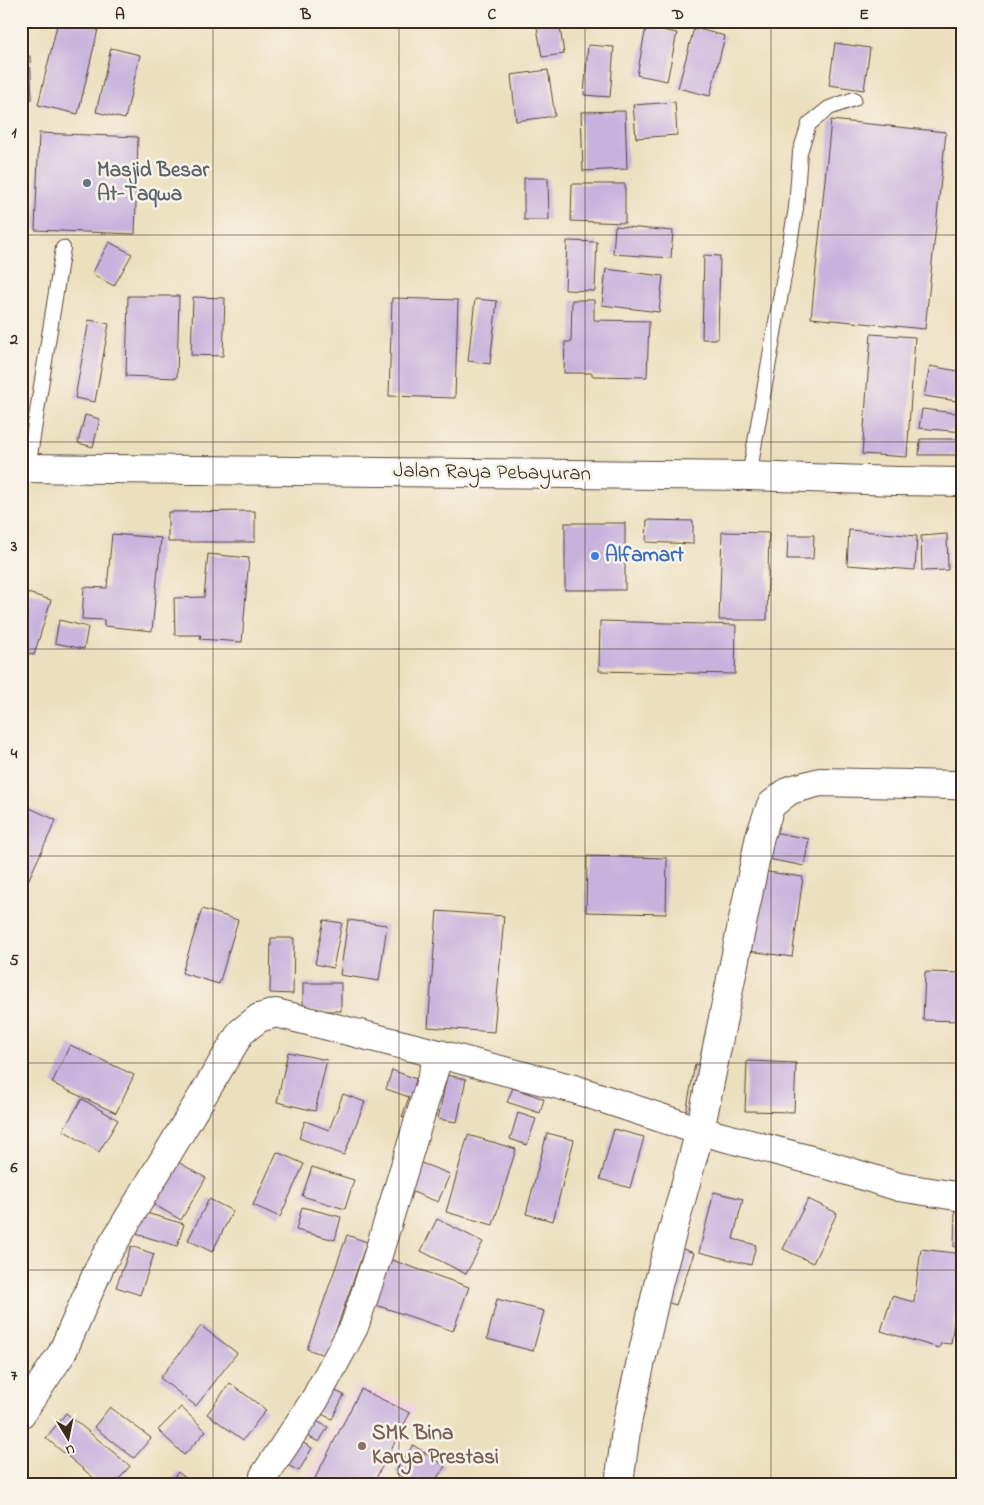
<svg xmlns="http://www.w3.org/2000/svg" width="984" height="1505" viewBox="0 0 984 1505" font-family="'Indie Flower',sans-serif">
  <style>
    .built { fill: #f1d0e2 }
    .building { fill: #c7b2dd }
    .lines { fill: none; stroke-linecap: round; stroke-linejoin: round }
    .service-casing { stroke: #564536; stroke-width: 16 }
    .minor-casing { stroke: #564536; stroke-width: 30 }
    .secondary-casing { stroke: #564536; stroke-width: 30 }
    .service { stroke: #fff; stroke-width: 14 }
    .minor { stroke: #fff; stroke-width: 28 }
    .secondary { stroke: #fff; stroke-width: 28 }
    .grid { fill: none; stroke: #3b2a1e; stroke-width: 1; stroke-opacity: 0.55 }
    .worship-dot { fill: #6b7280; stroke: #f7f3e8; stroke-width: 2 }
    .shop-dot { fill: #3f7fe0; stroke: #f7f3e8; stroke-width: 2 }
    .education-dot { fill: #8d6e63; stroke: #f7f3e8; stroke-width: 2 }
    .labels { text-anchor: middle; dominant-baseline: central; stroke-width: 5; stroke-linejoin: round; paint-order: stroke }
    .worship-label { font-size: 21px; font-weight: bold; fill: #5b616d; stroke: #f7f3e8; text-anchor: start }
    .street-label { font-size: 21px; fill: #3b2a1e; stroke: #f7f3e8 }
    .shop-label { font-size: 21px; font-weight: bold; fill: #366cbe; stroke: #f7f3e8; text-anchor: start }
    .education-label { font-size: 21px; font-weight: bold; fill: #785e54; stroke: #f7f3e8; text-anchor: start }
    .neatline { fill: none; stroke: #3b2a1e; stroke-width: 2 }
    .grid-label { font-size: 16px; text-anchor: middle; font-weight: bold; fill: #3b2a1e }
  </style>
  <rect width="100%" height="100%" fill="#f7f3e8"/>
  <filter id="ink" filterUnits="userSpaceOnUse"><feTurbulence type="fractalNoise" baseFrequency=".02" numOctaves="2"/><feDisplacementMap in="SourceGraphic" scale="10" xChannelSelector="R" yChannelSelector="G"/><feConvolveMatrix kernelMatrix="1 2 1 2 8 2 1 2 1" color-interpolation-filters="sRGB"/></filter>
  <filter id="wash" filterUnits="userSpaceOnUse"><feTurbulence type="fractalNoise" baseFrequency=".0096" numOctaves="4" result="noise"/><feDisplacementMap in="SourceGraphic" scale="20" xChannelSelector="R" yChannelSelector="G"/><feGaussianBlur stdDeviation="1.12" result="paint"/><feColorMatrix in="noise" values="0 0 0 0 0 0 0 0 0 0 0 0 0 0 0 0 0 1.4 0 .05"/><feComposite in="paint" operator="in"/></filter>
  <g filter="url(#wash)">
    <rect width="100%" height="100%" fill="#ecdfbe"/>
    <polygon class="built" points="356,1384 416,1407 385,1484 303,1484"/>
    <g id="blocks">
      <g class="building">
        <polygon points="58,21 100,21 78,114 38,105"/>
        <polygon points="536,21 559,21 564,54 542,57"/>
        <polygon points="646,27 677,33 667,81 637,75"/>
        <polygon points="694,28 725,36 710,96 678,88"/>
        <polygon points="835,43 870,48 864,90 829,85"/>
        <polygon points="588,45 614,47 610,97 584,95"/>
        <polygon points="111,48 140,55 125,119 96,112"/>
        <polygon points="30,56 32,99 21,100 21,57"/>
        <polygon points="548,70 555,116 516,121 511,75"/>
        <polygon points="675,102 677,135 636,138 633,105"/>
        <polygon points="625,111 627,169 583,171 581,112"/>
        <polygon points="831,120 946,132 925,329 811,318"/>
        <polygon points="39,133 138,137 135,234 35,230"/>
        <polygon points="524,178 548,178 549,220 524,220"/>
        <polygon points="572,184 625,184 625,223 571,221"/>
        <polygon points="615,226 673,231 671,258 613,254"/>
        <polygon points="567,241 597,242 595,291 565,290"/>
        <polygon points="109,242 132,254 114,286 92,274"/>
        <polygon points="704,255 720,256 718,339 702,339"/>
        <polygon points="606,269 663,276 659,312 602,305"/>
        <polygon points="128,296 179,296 177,378 126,376"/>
        <polygon points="193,297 225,298 223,356 191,355"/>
        <polygon points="392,298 458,300 455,398 389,396"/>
        <polygon points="475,299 497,301 490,364 468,361"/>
        <polygon points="572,300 594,300 594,320 649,321 647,377 592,376 592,373 564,373 565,342 571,342"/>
        <polygon points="89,320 109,324 95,402 75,398"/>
        <polygon points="871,334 915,337 907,457 862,454"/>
        <polygon points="930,366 963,372 963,402 924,396"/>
        <polygon points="922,409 963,414 963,432 919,428"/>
        <polygon points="85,415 100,419 93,447 78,443"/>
        <polygon points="920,439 963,439 963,455 919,455"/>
        <polygon points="255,511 255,542 168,542 168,512"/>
        <polygon points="647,520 693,521 693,544 646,542"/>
        <rect x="565" y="523" width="60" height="67"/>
        <polygon points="849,530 917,536 915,570 847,565"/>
        <polygon points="722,532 769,533 767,620 719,620"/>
        <polygon points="112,534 161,538 152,631 104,626 104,620 82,619 84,587 107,588"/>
        <polygon points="947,534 948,570 922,571 921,536"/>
        <polygon points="788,535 814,535 813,559 787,559"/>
        <polygon points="959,540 963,540 963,572 960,572"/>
        <polygon points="208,554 249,558 242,642 200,639 201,635 175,635 174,598 204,597"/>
        <polygon points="21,591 51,600 34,655 21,651"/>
        <polygon points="59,620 88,627 84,649 55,643"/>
        <polygon points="600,621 736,625 735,674 599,671"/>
        <polygon points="21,804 56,820 21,896"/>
        <polygon points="768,831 809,839 804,866 763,858"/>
        <polygon points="587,856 667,858 666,914 586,912"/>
        <polygon points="761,871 803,877 792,957 749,951"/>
        <polygon points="202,909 238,920 219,984 182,973"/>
        <polygon points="437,911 504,916 494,1032 428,1027"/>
        <polygon points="324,920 342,923 333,968 315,964"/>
        <polygon points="348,920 387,925 379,981 340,975"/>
        <polygon points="271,938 294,938 293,994 270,993"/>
        <polygon points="925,972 963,973 963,1021 923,1020"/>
        <rect x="303" y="983" width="38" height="28"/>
        <polygon points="70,1045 134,1075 116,1113 52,1083"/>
        <polygon points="288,1052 327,1060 315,1111 277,1102"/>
        <polygon points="747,1061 796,1063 794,1112 745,1111"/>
        <polygon points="695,1064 707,1066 697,1120 685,1118"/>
        <polygon points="392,1070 427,1083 414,1121 402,1117 409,1097 386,1089"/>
        <polygon points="447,1075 466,1079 457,1122 438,1119"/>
        <polygon points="513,1088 544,1099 540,1113 507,1102"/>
        <polygon points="343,1094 365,1102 344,1155 299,1138 305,1121 329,1130"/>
        <polygon points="82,1099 118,1120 99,1152 63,1130"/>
        <polygon points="518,1113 536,1119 527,1145 510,1139"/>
        <polygon points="614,1129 644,1137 630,1188 600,1179"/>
        <polygon points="547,1133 574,1140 553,1221 526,1214"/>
        <polygon points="468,1135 516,1149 493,1225 446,1212"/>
        <polygon points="277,1152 304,1164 280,1217 253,1205"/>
        <polygon points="171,1158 206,1178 181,1220 146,1200"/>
        <polygon points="416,1161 450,1174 438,1202 405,1189"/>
        <polygon points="312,1167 354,1180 345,1209 302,1196"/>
        <polygon points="714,1192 743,1199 733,1239 756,1245 751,1265 699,1252"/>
        <polygon points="209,1199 233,1211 212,1252 188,1240"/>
        <polygon points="808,1199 837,1213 813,1263 783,1249"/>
        <polygon points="955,1205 963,1205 963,1247 954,1247"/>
        <polygon points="302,1207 341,1217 335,1240 296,1230"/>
        <polygon points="143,1212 184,1224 177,1246 136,1234"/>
        <polygon points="437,1219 483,1242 466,1274 421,1251"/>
        <polygon points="347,1235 367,1242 327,1356 307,1349"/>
        <polygon points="131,1246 154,1254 140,1295 116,1287"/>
        <polygon points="677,1247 694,1253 676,1305 659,1300"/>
        <polygon points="921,1249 963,1254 951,1344 941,1343 939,1348 881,1331 892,1296 914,1302"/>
        <polygon points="389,1259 469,1287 453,1331 373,1304"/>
        <polygon points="497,1299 544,1311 533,1351 487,1339"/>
        <polygon points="201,1326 237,1353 196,1406 160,1378"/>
        <polygon points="230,1383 266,1410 243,1440 207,1414"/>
        <polygon points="327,1387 344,1395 332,1419 315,1411"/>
        <polygon points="361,1389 410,1413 373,1484 312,1484"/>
        <polygon points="110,1407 151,1438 134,1458 94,1427"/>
        <polygon points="181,1407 206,1431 184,1455 158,1430"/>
        <polygon points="66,1413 130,1466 115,1484 101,1484 46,1438"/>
        <polygon points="310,1418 328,1427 319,1442 301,1433"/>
        <polygon points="293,1437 312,1448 299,1471 280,1461"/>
        <polygon points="413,1445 445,1466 433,1484 412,1484 395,1472"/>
        <polygon points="178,1472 193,1484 169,1484"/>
      </g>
    </g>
  </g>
  <g filter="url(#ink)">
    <use href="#blocks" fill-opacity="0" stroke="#564536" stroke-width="1"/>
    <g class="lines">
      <g class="service-casing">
        <g id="service">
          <polyline points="28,468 63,248"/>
          <polyline points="749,476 796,208 800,152 809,124 829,108 854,99"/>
        </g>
      </g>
      <g class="minor-casing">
        <g id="minor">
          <polyline points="21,1414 62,1353 101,1264 241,1032 259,1018 276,1013 439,1054 574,1089 700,1131 815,1161 899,1187 956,1196 963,1196"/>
          <polyline points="264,1476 314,1401 354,1327 377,1258 439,1054"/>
          <polyline points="619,1484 627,1423 659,1281 700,1131 760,836 771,805 790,790 820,782 953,785 963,786"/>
        </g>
      </g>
      <g class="secondary-casing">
        <polyline id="secondary" points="21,468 749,476 897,481 963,482"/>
      </g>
      <use href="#service" class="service"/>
      <use href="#minor" class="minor"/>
      <use href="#secondary" class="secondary"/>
    </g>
  </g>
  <path class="grid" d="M213 21V1484M399 21V1484M585 21V1484M771 21V1484M21 235H963M21 442H963M21 649H963M21 856H963M21 1063H963M21 1270H963"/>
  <circle class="worship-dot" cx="87" cy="183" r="5"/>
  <circle class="shop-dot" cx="595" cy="556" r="5"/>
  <circle class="education-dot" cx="362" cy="1446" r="5"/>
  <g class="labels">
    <g class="worship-label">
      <text x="97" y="171">Masjid Besar<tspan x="97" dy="24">At-Taqwa</tspan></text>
    </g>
    <g class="street-label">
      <text transform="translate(492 473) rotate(1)">Jalan Raya Pebayuran</text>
    </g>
    <g class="shop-label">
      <text x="605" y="556">Alfamart</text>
    </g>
    <g class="education-label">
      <text x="372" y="1434">SMK Bina<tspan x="372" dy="24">Karya Prestasi</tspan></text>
    </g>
  </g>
  <rect width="984" height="1505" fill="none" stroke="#f7f3e8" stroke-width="55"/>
  <g transform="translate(68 1438) rotate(170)" stroke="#f7f3e8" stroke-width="4" paint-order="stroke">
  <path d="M0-4L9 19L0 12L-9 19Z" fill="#3b2a1e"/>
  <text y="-8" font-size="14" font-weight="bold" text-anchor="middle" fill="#3b2a1e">U</text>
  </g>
  <rect x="28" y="28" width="928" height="1450" class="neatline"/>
  <g class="grid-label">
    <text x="120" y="19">A</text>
    <text x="306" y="19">B</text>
    <text x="492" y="19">C</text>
    <text x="678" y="19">D</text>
    <text x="864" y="19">E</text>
    <text x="14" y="137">1</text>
    <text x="14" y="344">2</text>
    <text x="14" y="551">3</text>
    <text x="14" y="758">4</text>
    <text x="14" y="965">5</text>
    <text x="14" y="1172">6</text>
    <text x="14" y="1380">7</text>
  </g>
</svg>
